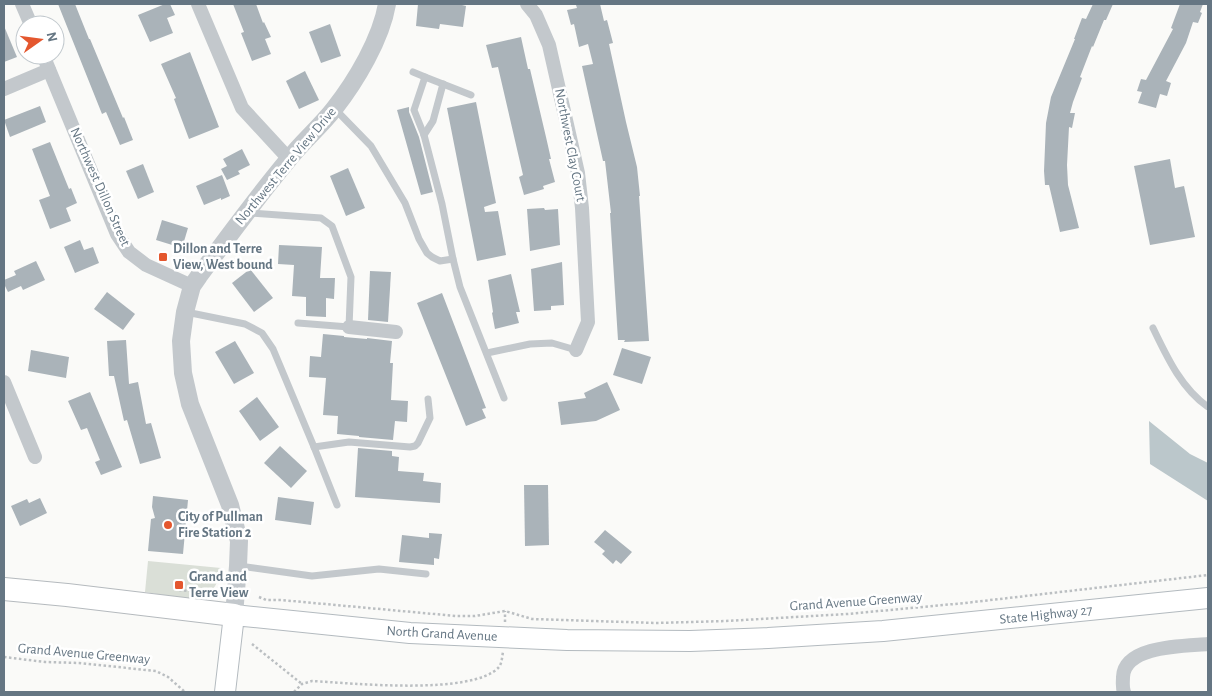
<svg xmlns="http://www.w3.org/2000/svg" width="1212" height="696" viewBox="0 0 1212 696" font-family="'Alegreya Sans',sans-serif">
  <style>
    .green { fill: #dadfd7 }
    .water { fill: #bbc7cb }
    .building { fill: #aab3b9 }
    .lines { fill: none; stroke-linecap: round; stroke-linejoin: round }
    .secondary-casing { stroke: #b3babf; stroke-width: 22 }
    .primary-casing { stroke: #b5babe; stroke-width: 24 }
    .path { stroke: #bbbfc2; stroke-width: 2.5; stroke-dasharray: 2.5 2.5; stroke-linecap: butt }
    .service { stroke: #c3c8cc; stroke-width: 7 }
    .minor { stroke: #c3c8cc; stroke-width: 14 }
    .tertiary { stroke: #c3c8cc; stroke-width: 18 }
    .secondary { stroke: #fff; stroke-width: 20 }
    .primary { stroke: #fff; stroke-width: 22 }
    .poi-dot { fill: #e4572e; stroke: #fff; stroke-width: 2 }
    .labels { text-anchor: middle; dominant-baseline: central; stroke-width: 5; stroke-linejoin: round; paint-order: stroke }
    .street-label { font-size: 14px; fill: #657683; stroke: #fff }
    .poi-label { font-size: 14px; font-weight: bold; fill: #657683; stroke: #fff; text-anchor: start }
  </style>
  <rect width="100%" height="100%" fill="#fafaf8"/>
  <path class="green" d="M148 561 221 568C219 581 213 595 200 598 189 600 157 594 145 592Z"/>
  <polygon class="water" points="1149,421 1190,454 1208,463 1208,501 1150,464"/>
  <g class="building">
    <polygon points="58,4 75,4 89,39 90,39 123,118 124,117 133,140 120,145 106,112 102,114"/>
    <polygon points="165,4 170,4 175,15 167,18 173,33 150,42 138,15"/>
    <polygon points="233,4 256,4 263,23 264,22 271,37 265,39 271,54 252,61 241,33 244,32"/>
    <polygon points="418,4 463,4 462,5 466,6 463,27 440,24 439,29 416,26"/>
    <polygon points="582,4 600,4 604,21 607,20 613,43 609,44 626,122 637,167 640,196 639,196 649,341 624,342 625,340 618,340 610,213 611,213 605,161 603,161 582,66 593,64 588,44 579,47 574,24 571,25 567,10 577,8 576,5"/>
    <polygon points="1093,4 1113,4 1106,20 1104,20 1093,47 1092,46 1080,77 1082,78 1073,102 1070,113 1075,113 1072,128 1069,127 1067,165 1068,185 1079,228 1060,232 1049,185 1045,185 1044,171 1046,123 1051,97 1075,39 1074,39 1082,18 1086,19"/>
    <polygon points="1180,4 1203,4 1200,12 1202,13 1198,23 1193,22 1186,43 1166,81 1171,83 1167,96 1160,94 1156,108 1138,103 1142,92 1137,91 1141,79 1146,80 1173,29 1171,28"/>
    <polygon points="330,24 341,56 321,63 309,32"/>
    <polygon points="4,26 17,57 4,62"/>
    <polygon points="521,37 528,69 530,69 546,137 551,159 549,159 555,182 543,186 544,189 524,195 519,177 523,175 498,67 492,68 486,45"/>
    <polygon points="190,52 219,127 189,139 174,99 176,98 161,64"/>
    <polygon points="305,71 319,100 299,109 286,81"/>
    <polygon points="476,102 496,203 484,207 485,212 498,211 506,255 477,261 447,108"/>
    <polygon points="40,106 46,122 10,137 4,120"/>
    <polygon points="409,107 409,112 419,137 433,192 421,195 397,110"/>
    <polygon points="50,142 69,189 71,188 77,203 66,208 71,221 50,229 39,200 50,196 32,149"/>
    <polygon points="242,149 250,165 238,171 240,174 227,180 221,169 227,166 223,159"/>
    <polygon points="1170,159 1175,188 1184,186 1195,237 1150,245 1134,166"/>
    <polygon points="143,164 154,192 138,199 126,171"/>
    <polygon points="348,168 365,208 346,216 330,176"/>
    <polygon points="222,175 230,196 221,200 221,198 204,205 196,186"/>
    <polygon points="544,208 545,210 558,209 560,245 530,251 527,209"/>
    <polygon points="162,220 188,228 182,248 156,240"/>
    <polygon points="80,240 84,250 93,247 99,263 75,273 64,247"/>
    <polygon points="279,245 322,247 320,278 335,278 334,299 326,298 326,317 306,316 306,297 292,296 294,265 278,264"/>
    <polygon points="36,261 45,280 23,290 21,286 8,292 4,284 4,280 16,275 14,271"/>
    <polygon points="562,262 564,305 551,306 551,310 534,311 531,269"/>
    <polygon points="250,269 273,298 254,312 232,283"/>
    <polygon points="370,271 391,272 388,322 368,320"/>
    <polygon points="511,274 520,312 516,312 519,323 495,329 492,313 493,312 488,280"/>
    <polygon points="107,292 135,314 123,330 94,309"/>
    <polygon points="442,293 486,408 482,409 486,418 466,426 417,303"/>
    <polygon points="323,334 344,336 344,337 367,339 367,338 392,341 390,363 393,363 391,400 408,401 407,422 395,421 393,440 359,437 359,436 337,434 338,416 323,415 326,378 309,377 310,356 321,357"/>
    <polygon points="126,340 129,384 138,382 146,424 151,423 161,458 140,464 127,420 124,421 114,376 109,376 107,341"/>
    <polygon points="235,341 254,373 234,384 215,352"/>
    <polygon points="622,348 651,357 642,384 613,375"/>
    <polygon points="31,350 69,357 66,378 28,371"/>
    <polygon points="607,382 620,410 596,421 561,425 558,402 586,398 584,393"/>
    <polygon points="90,392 122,467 101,475 95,462 100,460 87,428 81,430 68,401"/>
    <polygon points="257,397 279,427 260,441 239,411"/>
    <polygon points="280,446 307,471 291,488 264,463"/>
    <polygon points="358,448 392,451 392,456 399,457 398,471 424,473 423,481 441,483 440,503 355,497"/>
    <polygon points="524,485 548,485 549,545 525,546"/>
    <polygon points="153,496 188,500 183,554 148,551 151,519 155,518 152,507"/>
    <polygon points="278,497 314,502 311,525 275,520"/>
    <polygon points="40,498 47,513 20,526 11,506 27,499 29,503"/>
    <polygon points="605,530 632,552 621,564 616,560 613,564 602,554 605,551 594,542"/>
    <polygon points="429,533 442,534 439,559 434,558 434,565 399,562 402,535 429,538"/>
  </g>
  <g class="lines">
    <g class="secondary-casing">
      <polyline id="secondary" points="225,692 234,615 410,633 567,640 690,641 768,638 883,631 1208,598"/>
    </g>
    <g class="primary-casing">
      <polyline id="primary" points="4,589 67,595 234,615"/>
    </g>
    <g class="path">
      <polyline points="179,590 213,593"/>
      <polyline points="259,597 266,600 281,600 456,616 475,616 505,611 532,619 656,623 726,621 847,614 965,603 1208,575"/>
      <polyline points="505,622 505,611"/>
      <polyline points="252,644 302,684"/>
      <polyline points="4,657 45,662 79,663 156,671 168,677 185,692"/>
      <path d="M294 692 302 684 312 681C351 683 473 696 499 667 502 663 502 657 503 652"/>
    </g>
    <g class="service">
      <polyline points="413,72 425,77"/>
      <polyline points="471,95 425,77 414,110 424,135 442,204 453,259 460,287 504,398"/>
      <polyline points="335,109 371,146 405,203 419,239 427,253 432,257 440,261 453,259"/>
      <polyline points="424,135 433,121 443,84"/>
      <polyline points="249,213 321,218 332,226 351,277 349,327 298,323"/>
      <polyline points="186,312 245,324 262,333 273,349 314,447 337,505"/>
      <path d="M1153 328C1167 357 1181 388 1208 407"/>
      <polyline points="487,353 530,344 552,343 576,350"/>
      <polyline points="314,447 349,442 410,447 415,446 418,443 430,418 428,399"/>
      <polyline points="239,566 312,576 379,569 426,574"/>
    </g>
    <g class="minor">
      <polyline points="22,4 31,25"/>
      <polyline points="198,4 242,108 289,159"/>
      <polyline points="527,4 536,15 549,45 578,173 582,208 588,322 576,350"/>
      <polyline points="43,55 117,234 129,252 146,265 192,286"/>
      <polyline points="4,89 49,70"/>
      <polyline points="349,327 396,332"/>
      <polyline points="4,382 35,457"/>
      <path d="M1124 692C1122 687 1123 682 1123 677 1124 645 1186 646 1208 644"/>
    </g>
    <path class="tertiary" d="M234 615 238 566 239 541 230 505 190 404 183 373 181 341 185 312 192 286 199 276C228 237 257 197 288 160 302 142 320 127 334 109 356 81 381 39 387 4"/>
    <use href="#secondary" class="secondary"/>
    <use href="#primary" class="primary"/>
  </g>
  <g class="poi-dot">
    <rect x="158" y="252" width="10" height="10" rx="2.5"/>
    <circle cx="168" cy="525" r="5"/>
    <rect x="174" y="580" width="10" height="10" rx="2.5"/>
  </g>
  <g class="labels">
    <g class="street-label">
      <text transform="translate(570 145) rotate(79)">Northwest Clay Court</text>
      <text transform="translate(286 166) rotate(-50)">Northwest Terre View Drive</text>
      <text transform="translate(100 187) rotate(66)">Northwest Dillon Street</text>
      <text transform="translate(856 602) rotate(-4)">Grand Avenue Greenway</text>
      <text transform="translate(1046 615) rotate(-6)">State Highway 27</text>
      <text transform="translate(442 634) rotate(3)">North Grand Avenue</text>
      <text transform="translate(84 654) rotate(5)">Grand Avenue Greenway</text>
    </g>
    <g class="poi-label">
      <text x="173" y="249">Dillon and Terre<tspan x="173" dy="16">View, West bound</tspan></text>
      <text x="178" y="517">City of Pullman<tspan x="178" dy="16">Fire Station 2</tspan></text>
      <text x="189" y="577">Grand and<tspan x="189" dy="16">Terre View</tspan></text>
    </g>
  </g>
  <rect width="1212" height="696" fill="none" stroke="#657683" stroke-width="10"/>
  <g transform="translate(40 40) rotate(76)"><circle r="24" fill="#ffffff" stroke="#c1c8cd"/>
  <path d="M0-4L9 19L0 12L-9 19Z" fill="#e4572e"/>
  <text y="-8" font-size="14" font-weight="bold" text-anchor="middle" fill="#657683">N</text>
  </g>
</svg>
